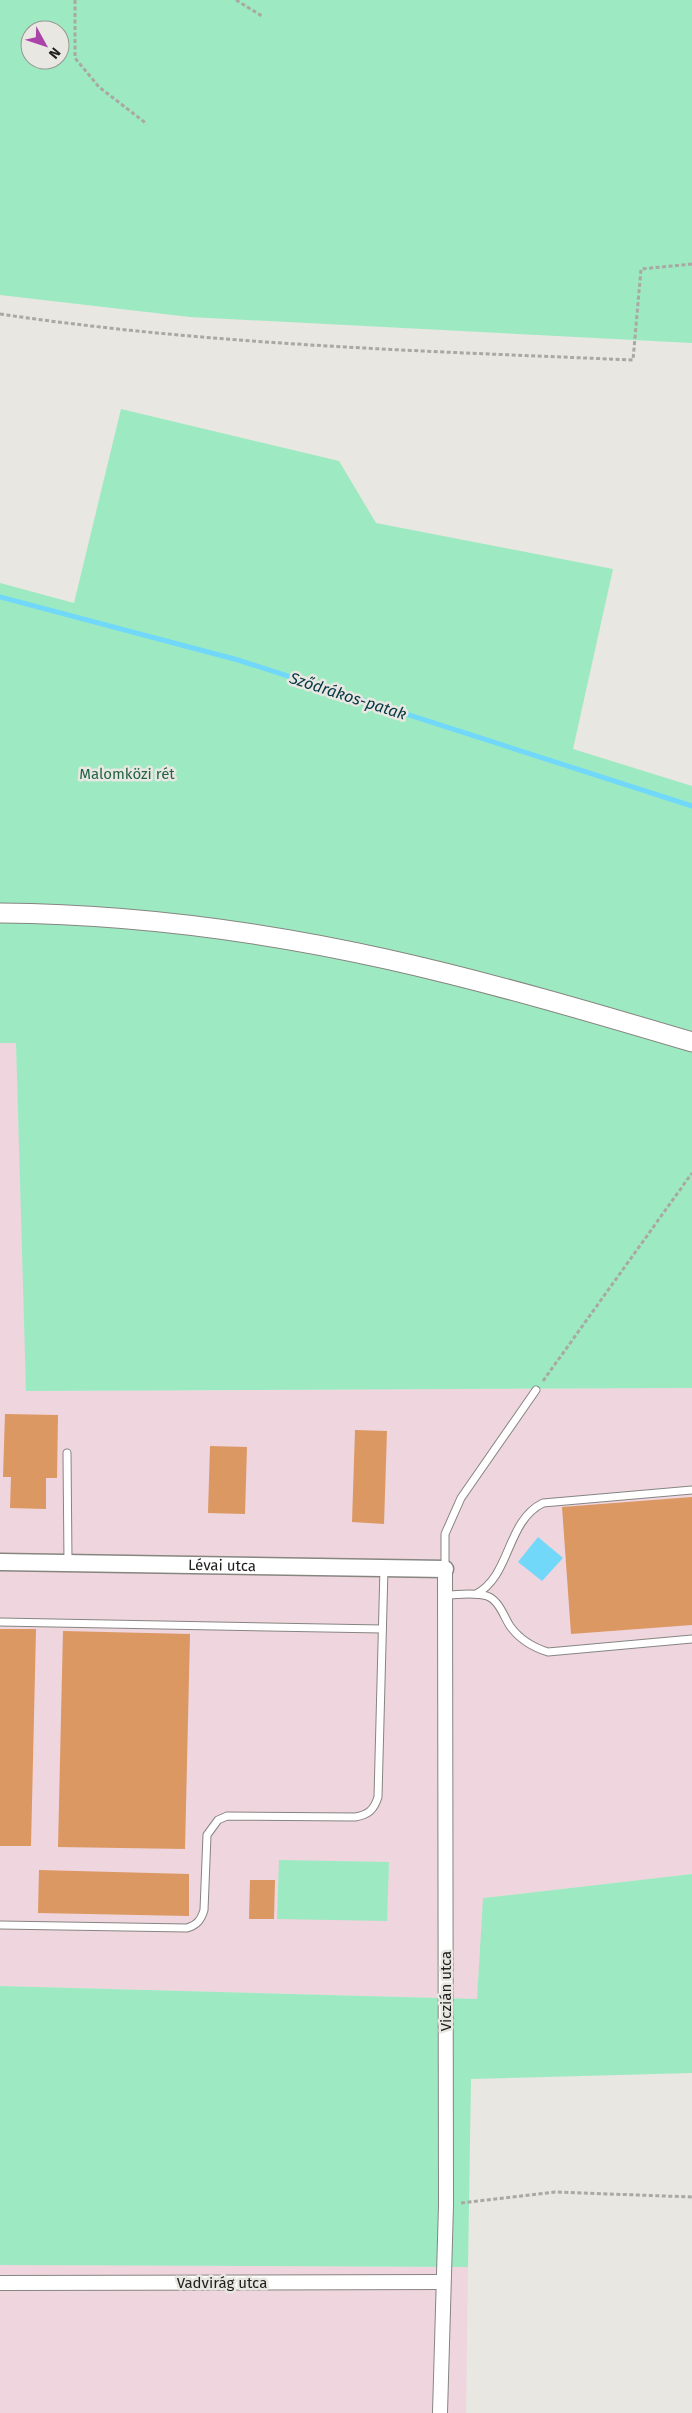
<svg xmlns="http://www.w3.org/2000/svg" width="692" height="2413" viewBox="0 0 692 2413" font-family="'Fira Sans',sans-serif">
  <style>
    .industrial { fill: #efd5dd }
    .green { fill: #9deac2; fill-rule: evenodd }
    .water { fill: #72d8f9 }
    .lines { fill: none; stroke-linecap: round; stroke-linejoin: round }
    .stream { stroke: #72d8f9; stroke-width: 5 }
    .building { fill: #db9863 }
    .service-casing { stroke: #868580; stroke-width: 9 }
    .minor-casing { stroke: #868580; stroke-width: 16 }
    .tertiary-casing { stroke: #868580; stroke-width: 19 }
    .secondary-casing { stroke: #868580; stroke-width: 21 }
    .path { stroke: #a9a8a3; stroke-width: 3; stroke-dasharray: 4 2.5; stroke-linecap: butt }
    .service { stroke: #fff; stroke-width: 7 }
    .minor { stroke: #fff; stroke-width: 14 }
    .tertiary { stroke: #fff; stroke-width: 16 }
    .secondary { stroke: #fff; stroke-width: 19 }
    .labels { text-anchor: middle; dominant-baseline: central; stroke-width: 5; stroke-linejoin: round; paint-order: stroke }
    .park-label { font-size: 15px; fill: #246548; stroke: #e8e7e1 }
    .street-label { font-size: 15px; fill: #21201e; stroke: #e8e7e1 }
    .water-label { font-size: 16px; font-style: italic; fill: #053744; stroke: #e8e7e1 }
  </style>
  <rect width="100%" height="100%" fill="#e8e7e1"/>
  <g class="industrial">
    <polygon points="16,1042 27,1391 692,1388 692,1874 484,1898 477,1999 0,1986 0,1043"/>
    <polygon points="0,2265 468,2267 466,2413 0,2413"/>
  </g>
  <g class="green">
    <path d="M0 0H692V343L190 317 0 295ZM30 30H60V60H30Z"/>
    <polygon points="121,409 339,461 376,523 613,569 573,749 692,786 692,1388 26,1391 16,1043 0,1043 0,583 74,603"/>
    <polygon points="279,1860 389,1862 387,1921 277,1919"/>
    <polygon points="692,1874 692,2073 471,2079 468,2267 0,2265 0,1986 477,1999 483,1898"/>
  </g>
  <polygon class="water" points="538,1537 563,1558 542,1581 518,1562"/>
  <g class="lines">
    <polyline class="stream" points="0,597 238,660 692,806"/>
  </g>
  <g class="building">
    <polygon points="5,1414 58,1415 57,1478 46,1478 46,1509 10,1508 11,1477 3,1477"/>
    <polygon points="355,1430 387,1431 384,1524 352,1522"/>
    <polygon points="210,1446 247,1447 245,1514 208,1513"/>
    <polygon points="692,1497 692,1625 571,1634 562,1507"/>
    <polygon points="0,1629 36,1629 31,1846 0,1846"/>
    <polygon points="63,1631 190,1634 185,1849 58,1847"/>
    <polygon points="39,1870 189,1874 189,1916 38,1913"/>
    <polygon points="250,1880 275,1880 274,1919 249,1919"/>
  </g>
  <g class="lines">
    <g class="service-casing">
      <g id="service">
        <polyline points="67,1453 68,1562"/>
        <polyline points="445,1569 445,1534 461,1498 536,1390"/>
        <path d="M476 1594C511 1576 506 1521 543 1503L692 1490"/>
        <path d="M445 1595C458 1595 474 1592 487 1596 499 1600 504 1617 510 1626 520 1640 532 1647 548 1652L692 1639"/>
        <polyline points="0,1622 382,1629"/>
        <path d="M0 1925 187 1928C197 1925 201 1920 204 1910L207 1835 218 1820 227 1816 355 1817C368 1815 374 1810 378 1797L384 1568"/>
      </g>
    </g>
    <g class="minor-casing">
      <g id="minor">
        <polyline points="0,2283 443,2282"/>
        <polyline points="440,2413 446,2205 445,1569"/>
      </g>
    </g>
    <g class="tertiary-casing">
      <g id="tertiary">
        <path id="s1" d="M0 1562 445 1569"/>
      </g>
    </g>
    <g class="secondary-casing">
      <path id="secondary" d="M0 913C129 914 260 931 386 959 489 982 591 1012 692 1042"/>
    </g>
    <g class="path">
      <polyline points="75,0 75,58 99,87 147,124"/>
      <polyline points="236,0 262,16"/>
      <path d="M0 314C209 345 422 351 633 360L641 269 692 264"/>
      <polyline points="543,1381 692,1173"/>
      <polyline points="461,2203 555,2192 692,2197"/>
    </g>
    <use href="#service" class="service"/>
    <use href="#minor" class="minor"/>
    <use href="#tertiary" class="tertiary"/>
    <use href="#secondary" class="secondary"/>
  </g>
  <g class="labels">
    <g class="park-label">
      <text x="127" y="774">Malomközi rét</text>
    </g>
    <g class="street-label">
      <text stroke="none"><textPath href="#s1" startOffset="222">Lévai utca</textPath></text>
      <text transform="translate(446 1991) rotate(-90)">Viczián utca</text>
      <text x="222" y="2283">Vadvirág utca</text>
    </g>
    <g class="water-label">
      <text transform="translate(348 696) rotate(18)">Sződrákos-patak</text>
    </g>
  </g>
  <g transform="translate(45 45) rotate(130)"><circle r="24" fill="#e8e7e1" stroke="#989793"/>
  <path d="M0-4L9 19L0 12L-9 19Z" fill="#aa44a8"/>
  <text y="-8" font-size="14" font-weight="bold" text-anchor="middle" fill="#21201e">N</text>
  </g>
</svg>
